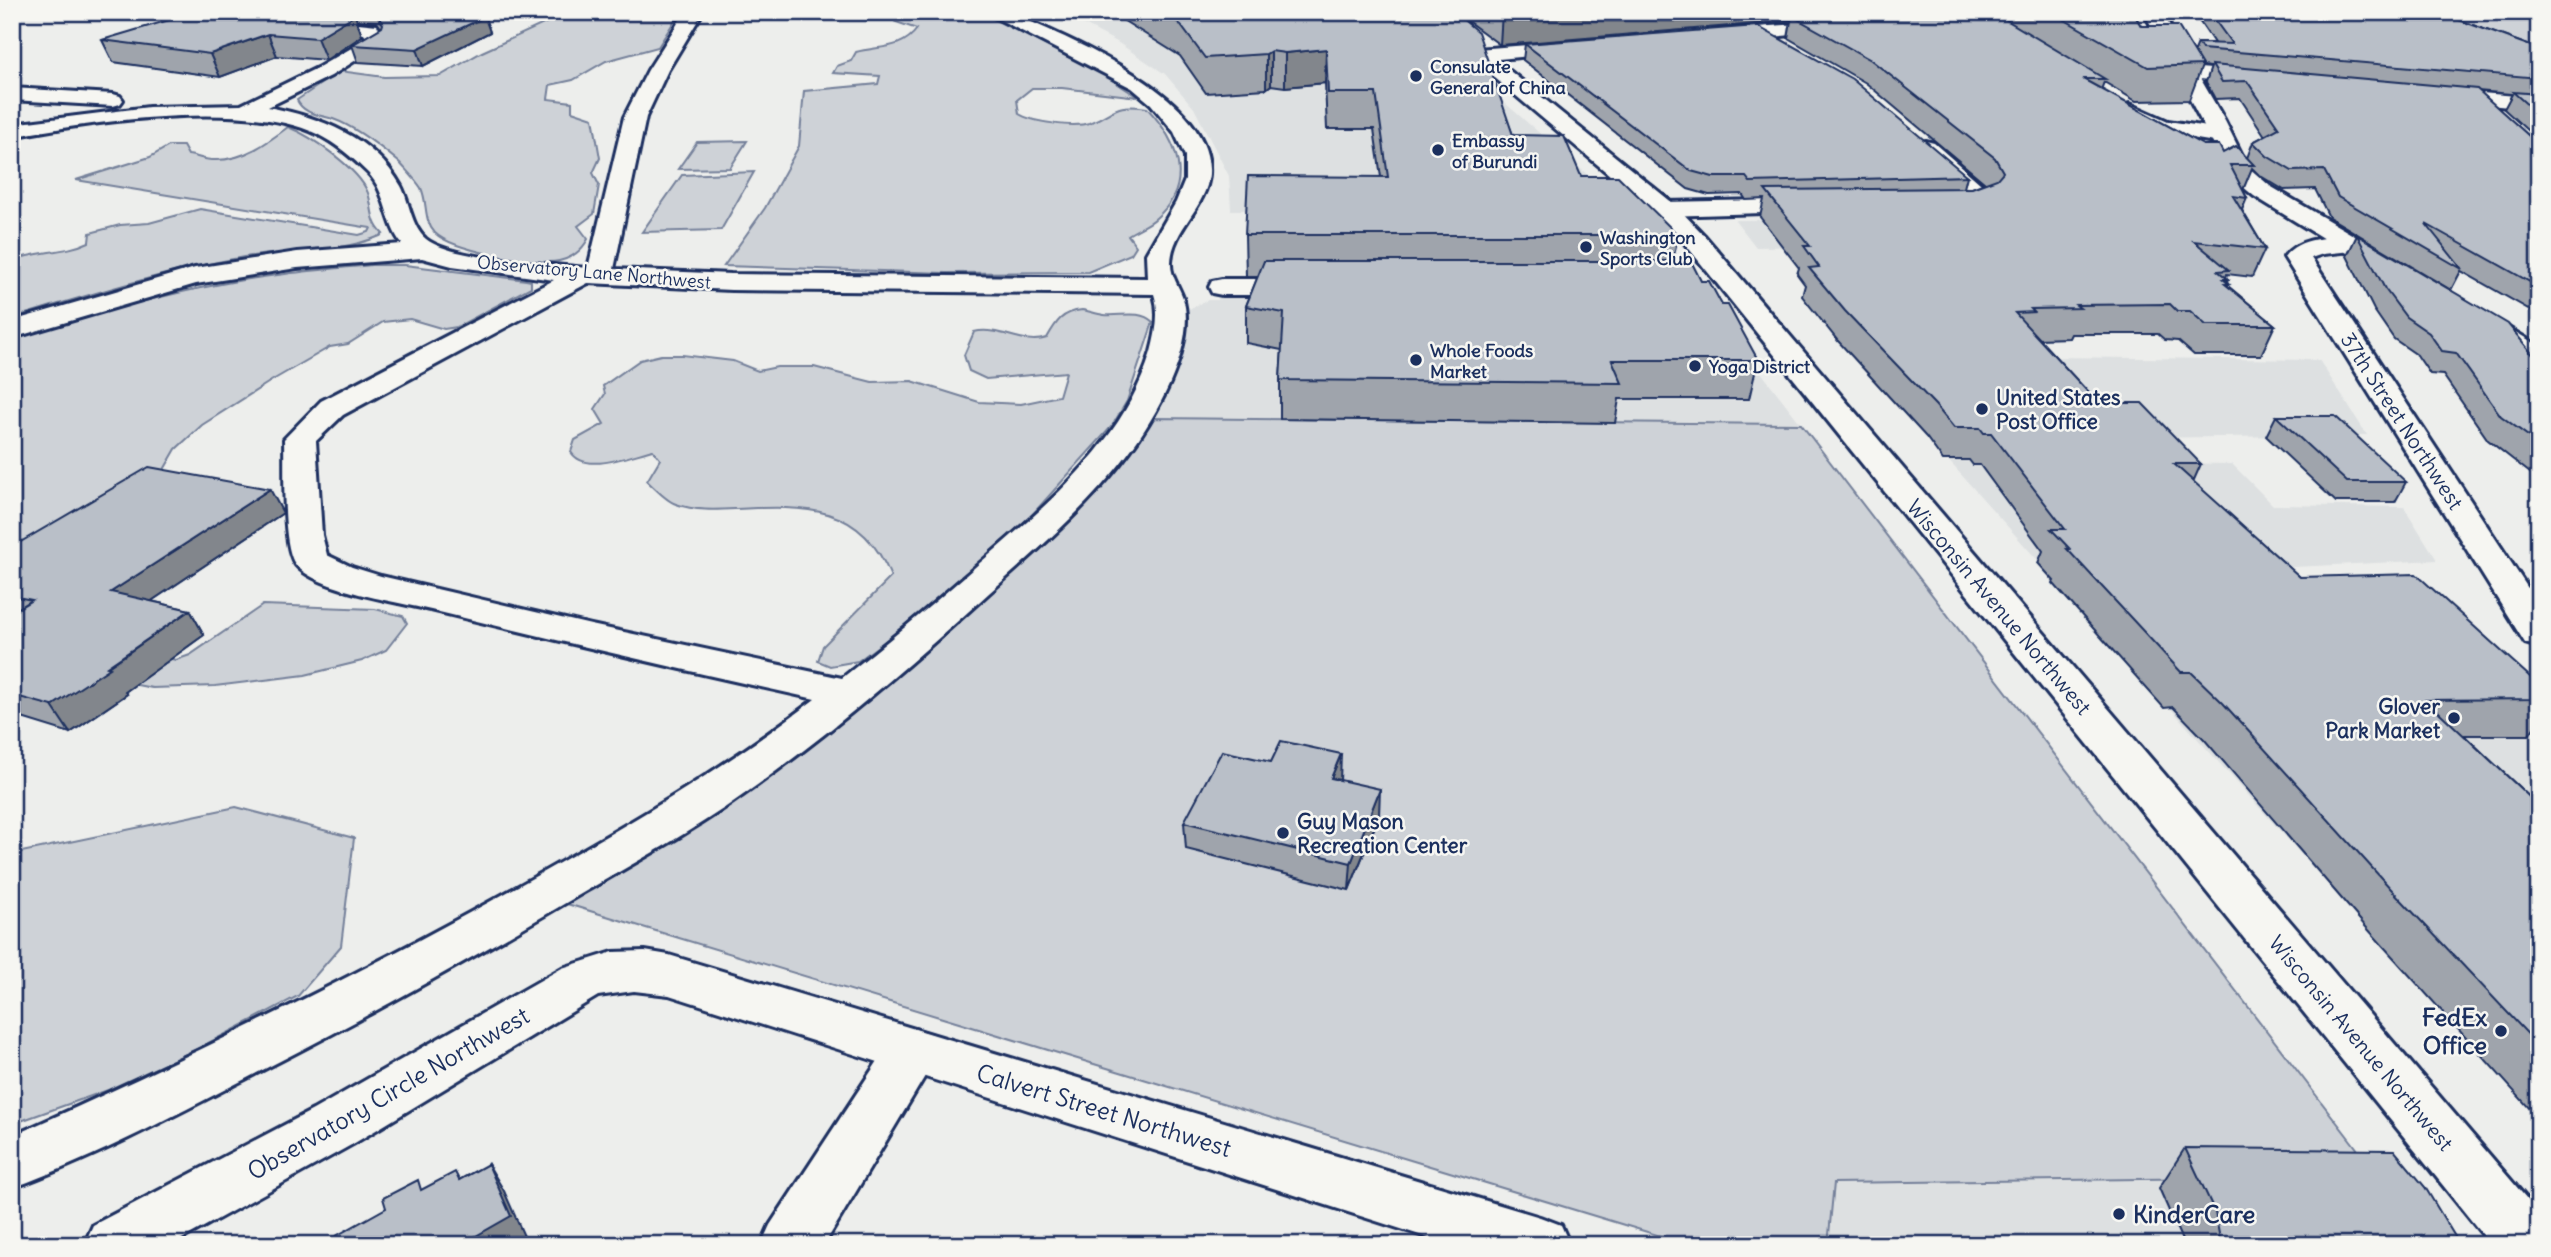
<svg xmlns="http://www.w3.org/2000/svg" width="2551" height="1257" viewBox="0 0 2551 1257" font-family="Delius,sans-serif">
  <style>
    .built { fill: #dde0e1 }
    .green { fill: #ced2d7; stroke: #74809a; stroke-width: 2 }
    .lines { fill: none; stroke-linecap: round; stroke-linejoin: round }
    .street-casing { stroke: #1b2f5e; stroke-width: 6 }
    .secondary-casing { stroke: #1b2f5e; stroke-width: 6 }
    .primary-casing { stroke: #1b2f5e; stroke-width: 6 }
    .street { fill: #f6f6f2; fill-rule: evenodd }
    .secondary { fill: #f6f6f2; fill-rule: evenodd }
    .primary { fill: #f6f6f2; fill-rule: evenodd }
    .wall { fill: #9fa4ac; stroke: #1b2f5e; stroke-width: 2; fill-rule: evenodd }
    .shaded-wall { fill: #82868c; stroke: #1b2f5e; stroke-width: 2 }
    .building { fill: #b9bfc8; stroke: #1b2f5e; stroke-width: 2 }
    .poi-dot { fill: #1b2f5e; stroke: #f6f6f2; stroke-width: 2.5 }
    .labels { text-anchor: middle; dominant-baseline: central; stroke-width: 5; stroke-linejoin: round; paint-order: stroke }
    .far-poi-label { font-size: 18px; font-weight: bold; fill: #1b2f5e; stroke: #f6f6f2; text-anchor: start }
    .far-street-label { font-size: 18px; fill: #1b2f5e; stroke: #f6f6f2 }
    .poi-label { font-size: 21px; font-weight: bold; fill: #1b2f5e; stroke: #f6f6f2; text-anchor: start }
    .street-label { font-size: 21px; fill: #1b2f5e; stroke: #f6f6f2 }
    .near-poi-label { font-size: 24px; font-weight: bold; fill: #1b2f5e; stroke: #f6f6f2; text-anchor: end }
    .near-street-label { font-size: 24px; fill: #1b2f5e; stroke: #f6f6f2 }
  </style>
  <rect width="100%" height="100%" fill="#edeeec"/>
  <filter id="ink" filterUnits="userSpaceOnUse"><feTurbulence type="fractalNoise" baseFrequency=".0143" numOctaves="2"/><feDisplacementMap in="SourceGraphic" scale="14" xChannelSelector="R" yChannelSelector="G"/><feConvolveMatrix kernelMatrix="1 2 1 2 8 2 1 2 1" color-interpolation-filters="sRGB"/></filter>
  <g filter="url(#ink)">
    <g class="built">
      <polygon points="1060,12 1400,12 1642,222 1691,282 1447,211 1231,210 1229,176 1194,108 1165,74 1117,42"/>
      <polygon points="1910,219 1932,244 1756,247 1735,220"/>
      <polygon points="1220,292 1700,293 1801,424 1153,418 1186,350 1189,309 1208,300 1218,300"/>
      <polygon points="1854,355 2319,360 2367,435 2141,438 2162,463 2232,464 2273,505 2404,507 2437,560 2231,570 2513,693 2539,735 2539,1120"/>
      <polygon points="2378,1176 2430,1245 1828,1245 1833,1183"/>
    </g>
    <g class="green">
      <path d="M546 12H680L658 47 606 61 573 80 550 85 548 99 572 102V111L593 118 600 158 593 173 599 185 594 214 578 226 588 239C582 250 573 258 559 261 536 266 452 250 435 233 423 220 428 203 421 188 416 180 406 170 400 163 381 147 356 127 333 119 320 115 303 114 297 100L340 71 384 77 440 76 482 52 548 22Z"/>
      <path d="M844 12H979L1101 73 1138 97 1062 88H1032L1017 100 1019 114C1032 122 1074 128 1089 123 1118 112 1111 103 1147 108 1177 140 1196 184 1156 218 1149 225 1137 229 1128 235L1136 246 1131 254 1088 272 946 273 724 266 765 208 799 146 804 91 878 84 880 76 833 73 837 66 851 61 856 52C878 46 902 50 917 29L896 22 907 15 904 13 861 18Z"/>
      <polygon points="2428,12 2539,12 2539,46 2520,47"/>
      <path d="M288 127C311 136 359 169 368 193 373 208 370 222 383 234L380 236C341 253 287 250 244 257 165 271 89 295 12 318V261C37 250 64 254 89 242L90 233 120 225 149 223 200 209 359 235 369 232 371 228 364 227 76 180 150 157 169 146H183L188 155C197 156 207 161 216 160 244 160 267 143 288 127Z"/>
      <polygon points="747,141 730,168 678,169 697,142"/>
      <polygon points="754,172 721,230 642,232 682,175"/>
      <path d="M371 265H405L526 280 531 281V287L457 327 444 329 410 319 383 322 348 344 330 347 271 381 202 425 176 449 154 487 12 572V338C81 319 150 297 221 284 271 274 321 270 371 265Z"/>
      <path d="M1082 310C1089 311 1096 314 1104 315 1120 317 1139 309 1153 322L1127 401 1112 426 1030 517 920 615 858 661 830 666 818 661 823 646 891 577C862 503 804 506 735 509 715 510 695 511 676 504 666 501 655 488 647 481L660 459 653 450C631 455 585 475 571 452L575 440 604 424 595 409 605 394 603 386 640 360 661 355H682L733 361 758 371 777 367H814L872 382 912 381 979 402 1021 404 1059 396 1066 372 986 379 969 371 964 355 974 332C1000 326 1023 346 1047 338 1056 322 1062 312 1082 310Z"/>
      <polygon points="1153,418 1801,424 2378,1176 1834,1183 1828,1245 1690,1245 554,900 1078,509"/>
      <polygon points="263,605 375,609 403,616 407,623 386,650 362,661 305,675 215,686 152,688 53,668 12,628 176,660 190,655"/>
      <polygon points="236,807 354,838 341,946 298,996 195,1050 108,1090 12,1124 12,854"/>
    </g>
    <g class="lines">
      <g class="street-casing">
        <g id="street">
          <path d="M319 12H340L331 20 377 25 386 41 331 76 268 107C320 117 374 137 401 186 410 203 411 226 426 239 452 260 552 264 588 268L624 117 648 70 685 12H703L668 70 646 117 614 269 731 274 1147 278 1146 254 1176 202 1185 180V156L1174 132 1151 104 1132 88 985 12H1009C1068 39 1214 95 1209 174 1207 207 1172 229 1171 262 1170 275 1179 286 1183 298 1191 324 1181 358 1170 383 1132 469 1058 532 989 593 910 665 830 734 743 795 693 831 639 860 586 891 486 950 386 1007 282 1060 194 1105 105 1154 12 1188V1136C188 1058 361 974 529 880 631 823 722 770 815 699 687 671 559 641 431 610 398 602 317 590 296 565 281 548 285 465 284 439L321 401 554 280 452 266 422 258 297 268 196 284 12 338V321L195 268 297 252 402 244C385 223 387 192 368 173 352 157 337 144 317 134 246 99 90 122 12 137V124L149 107 241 105 317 68 367 39 364 34 307 28 304 24ZM588 283 731 290 1154 294C1160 313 1156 333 1151 352 1123 447 1037 513 965 576 925 611 884 645 842 678L591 625 381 576 352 567 327 555 322 535 316 441 343 415Z"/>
          <polygon points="1843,21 1849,22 1852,26 1849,30 1714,42 1705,36 1714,30"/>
          <polygon points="1577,41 1586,47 1584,51 1477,61 1467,55 1477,49"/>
          <polygon points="2187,67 2261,73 2268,75 2271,79 2268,83 2261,85 2180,77 2177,73 2180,69"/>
          <polygon points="12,88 113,94 120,96 123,100 120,104 113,106 12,100"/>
          <polygon points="2436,89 2539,98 2539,110 2429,99 2426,95 2429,91"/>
          <polygon points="2130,104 2168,121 2221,129 2229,131 2232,136 2229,141 2221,143 2154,132 2123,114 2120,110 2123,106"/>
          <path d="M1926 141 1934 143 1988 190 1992 198C1980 215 1952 215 1933 210L1930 205 1933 200 1967 196 1918 153 1915 148 1918 143Z"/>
          <polygon points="1815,199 1824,201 1827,206 1824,211 1665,216 1656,214 1653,209 1656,204 1665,202"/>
          <path d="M2352 237 2361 240 2365 245 2361 250 2323 254 2311 258 2539 605V647L2525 643 2520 635 2284 257C2299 236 2329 238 2352 237Z"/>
          <polygon points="1222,279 1307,279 1317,281 1320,287 1317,293 1307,295 1222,295 1212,293 1209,287 1212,281"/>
          <polygon points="914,1029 933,1035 940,1051 824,1245 761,1245 770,1225 895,1035"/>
        </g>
      </g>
      <g class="secondary-casing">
        <g id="secondary">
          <polygon points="2144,12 2162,12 2225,121 2248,167 2270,186 2406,266 2410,272 2406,278 2397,280 2388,278 2254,196 2230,176"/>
          <polygon points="2487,319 2497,321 2539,346 2539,367 2529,364 2477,333 2473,327 2477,321"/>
          <polygon points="645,951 669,955 1540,1217 1561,1225 1570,1245 1451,1245 669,995 634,991 598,996 353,1144 171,1245 84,1245 93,1225 313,1110 562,968 613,952"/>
        </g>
      </g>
      <g class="primary-casing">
        <polygon id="primary" points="1417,12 1437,12 1674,204 1704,235 2539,1213 2539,1245 2491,1245 1686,245 1656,214"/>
      </g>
      <use href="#street" class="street"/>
      <use href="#secondary" class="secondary"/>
      <use href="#primary" class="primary"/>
    </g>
    <g class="wall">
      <polygon points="335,12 500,12 485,18 490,32 423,66 358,62 352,45 381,28 377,22 356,20 362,36 326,60 277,56 220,77 113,62 102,40"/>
      <path d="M1110 12H2133L2141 26 2194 53 2198 43H2214L2193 12H2437L2539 49V141L2504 109 2512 94 2478 91 2539 145V315L2461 271 2451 290 2329 217 2315 189 2284 190 2259 175 2252 168 2243 190 2247 198 2242 210 2265 249 2252 277 2227 274 2226 278 2228 279 2227 281 2229 284 2228 286 2275 325 2261 355H2194L2178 341 2165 340 2158 334H2071L2069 338 2039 339 2098 403 2201 464 2193 482 2300 577 2539 685V720L2529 735H2464L2539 806V1119L2366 927 2204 739 2173 707 2164 708 2053 583 2054 581 2038 563 2043 551 1980 465H1973L1969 460H1943L1926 437 1838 341 1802 296 1805 285 1797 274 1799 268 1760 217 1764 199 1746 200 1742 194 1709 195 1688 189 1523 60 1525 44 1967 176 1964 188H1972L1985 183 1866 83 1788 38 1791 21 1500 45 1466 20 1513 135 1678 235 1673 261 1701 281 1722 305 1758 360 1749 399H1619L1615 423 1280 419V380L1282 350 1246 343V306L1258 276H1246L1245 235 1381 177 1374 129H1327L1325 83 1285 87 1271 85 1266 89 1206 93 1180 56ZM2202 66 2211 67 2206 82 2215 99 2240 98 2265 136 2253 142 2247 158 2223 153 2203 145 2101 90 2104 82 2136 101 2189 100Z"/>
      <polygon points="2357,235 2539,362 2539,480 2488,440 2443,375 2430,374 2417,355 2394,339 2374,310 2347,256"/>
      <polygon points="2276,416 2406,482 2395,502 2336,502 2266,436"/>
      <polygon points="283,513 151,601 190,610 204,635 125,692 127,694 70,733 12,715 12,547"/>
      <polygon points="1340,780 1379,816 1349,890 1186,849 1184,822"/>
      <polygon points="2185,1148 2460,1245 2184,1245 2159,1188"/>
    </g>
    <g class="shaded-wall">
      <polygon points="452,12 500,12 485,18 490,32 423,66 417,49 446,15"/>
      <polygon points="1502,12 1906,12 1792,16 1791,21 1500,45"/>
      <polygon points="355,15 362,36 326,60 317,38"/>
      <polygon points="268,34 277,56 220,77 210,54"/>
      <polygon points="1326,49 1325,83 1285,87 1285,53"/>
      <polygon points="1271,51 1271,85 1266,89 1266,54"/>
      <polygon points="270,489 283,513 126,618 111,592"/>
      <polygon points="190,610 204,635 125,692 127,694 70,733 52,706"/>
      <polygon points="1341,754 1340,781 1331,778"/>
      <polygon points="1380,789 1379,816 1349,890 1351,863"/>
      <polygon points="488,1164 504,1191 527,1243 523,1245 460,1245"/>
    </g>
    <g class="building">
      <polygon points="196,12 329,12 355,15 317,38 268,34 210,54 102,40"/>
      <polygon points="375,12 452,12 446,15 485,17 417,49 352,45 382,27 383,24"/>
      <polygon points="1161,12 1454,12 1478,32 1513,135 1564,136 1581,176 1618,176 1678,235 1245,235 1248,176 1388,177 1376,93 1328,93 1326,49 1285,53 1271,51 1266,54 1205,58 1179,23"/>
      <polygon points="1843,12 1993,12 2105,79 2083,79 2203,145 2219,145 2223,153 2236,146 2254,165 2230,165 2247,198 2233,196 2265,249 2194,241 2229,270 2218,271 2228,279 2223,279 2229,284 2225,284 2275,325 2206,325 2190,311 2177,311 2170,304 2076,305 2080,308 2031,309 2034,312 2015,313 2098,403 2142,403 2201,464 2174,464 2300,577 2416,574 2539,685 2539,699 2426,700 2539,806 2539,1046 2392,890 2223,703 2191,672 2181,672 2067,549 2070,549 2051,529 2065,529 1991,433 1984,433 1980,428 1954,428 1936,406 1845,311 1809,268 1819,267 1804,246 1810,246 1765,190 1972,188 1997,179 2003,172 1995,158 1871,60 1792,16"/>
      <polygon points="2051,12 2133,12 2141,26 2178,26 2202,65 2148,67"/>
      <polygon points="2209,12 2437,12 2539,49 2539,78 2202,49 2198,43 2232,44"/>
      <polygon points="1757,26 1852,79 1967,176 1750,182 1746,177 1713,177 1691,171 1525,44"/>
      <polygon points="2212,65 2477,89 2539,145 2539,287 2426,224 2462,269 2338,197 2324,170 2292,171 2267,156 2253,142 2279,128 2247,81 2222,82"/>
      <polygon points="2513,92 2539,94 2539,115"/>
      <polygon points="2357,235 2508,324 2539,362 2539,444 2501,416 2456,353 2442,351 2429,333 2406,317 2385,289"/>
      <polygon points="1264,261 1691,261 1701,281 1709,281 1722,305 1728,305 1758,360 1612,360 1622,383 1280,380 1284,313 1246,306"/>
      <polygon points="2276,416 2335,416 2406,482 2347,482"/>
      <polygon points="149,467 270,489 111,592 190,610 107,667 110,668 52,706 12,695 12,612 32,600 12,596 12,547"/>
      <polygon points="1281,741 1341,754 1331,778 1380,789 1351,863 1184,822 1222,751 1271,762"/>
      <polygon points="2185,1148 2394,1150 2425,1187 2460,1245 2221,1245 2215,1212"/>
      <polygon points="488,1164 511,1216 460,1245 320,1245 386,1208 383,1198 418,1180 421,1190 455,1172 459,1180"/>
    </g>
  </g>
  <g class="poi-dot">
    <circle cx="1416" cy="76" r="7"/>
    <circle cx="1438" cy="150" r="7"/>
    <circle cx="1586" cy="247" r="7"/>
    <circle cx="1416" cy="360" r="7"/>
    <circle cx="1695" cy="366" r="7"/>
    <circle cx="1982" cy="409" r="7"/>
    <circle cx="2454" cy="718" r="7"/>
    <circle cx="1283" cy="833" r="7"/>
    <circle cx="2501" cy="1031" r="7"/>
    <circle cx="2119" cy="1214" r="7"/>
  </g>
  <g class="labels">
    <g class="far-poi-label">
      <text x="1430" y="66">Consulate<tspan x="1430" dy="21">General of China</tspan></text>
      <text x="1452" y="140">Embassy<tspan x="1452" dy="21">of Burundi</tspan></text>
      <text x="1600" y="237">Washington<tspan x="1600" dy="21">Sports Club</tspan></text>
      <text x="1430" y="350">Whole Foods<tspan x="1430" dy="21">Market</tspan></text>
      <text x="1709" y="366">Yoga District</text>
    </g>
    <g class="far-street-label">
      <text transform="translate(594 272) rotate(5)">Observatory Lane Northwest</text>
    </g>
    <g class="poi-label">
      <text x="1996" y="397">United States<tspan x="1996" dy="24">Post Office</tspan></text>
      <text x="2440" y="706" text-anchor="end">Glover<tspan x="2440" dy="24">Park Market</tspan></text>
      <text x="1297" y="821">Guy Mason<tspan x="1297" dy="24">Recreation Center</tspan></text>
    </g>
    <g class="street-label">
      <text transform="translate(2402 421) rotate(57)">37th Street Northwest</text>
      <text transform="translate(1999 607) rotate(50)">Wisconsin Avenue Northwest</text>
      <text transform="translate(2361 1043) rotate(50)">Wisconsin Avenue Northwest</text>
    </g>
    <g class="near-poi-label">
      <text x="2487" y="1017">FedEx<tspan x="2487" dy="28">Office</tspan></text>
      <text x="2133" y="1214" text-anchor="start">KinderCare</text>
    </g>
    <g class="near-street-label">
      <text transform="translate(388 1093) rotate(-30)">Observatory Circle Northwest</text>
      <text transform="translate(1104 1110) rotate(17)">Calvert Street Northwest</text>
    </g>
  </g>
  <rect width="2551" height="1257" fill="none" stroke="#f6f6f2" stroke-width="42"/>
  <rect x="21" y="21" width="2509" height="1215" fill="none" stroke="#1b2f5e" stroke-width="2.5" filter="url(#ink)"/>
</svg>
